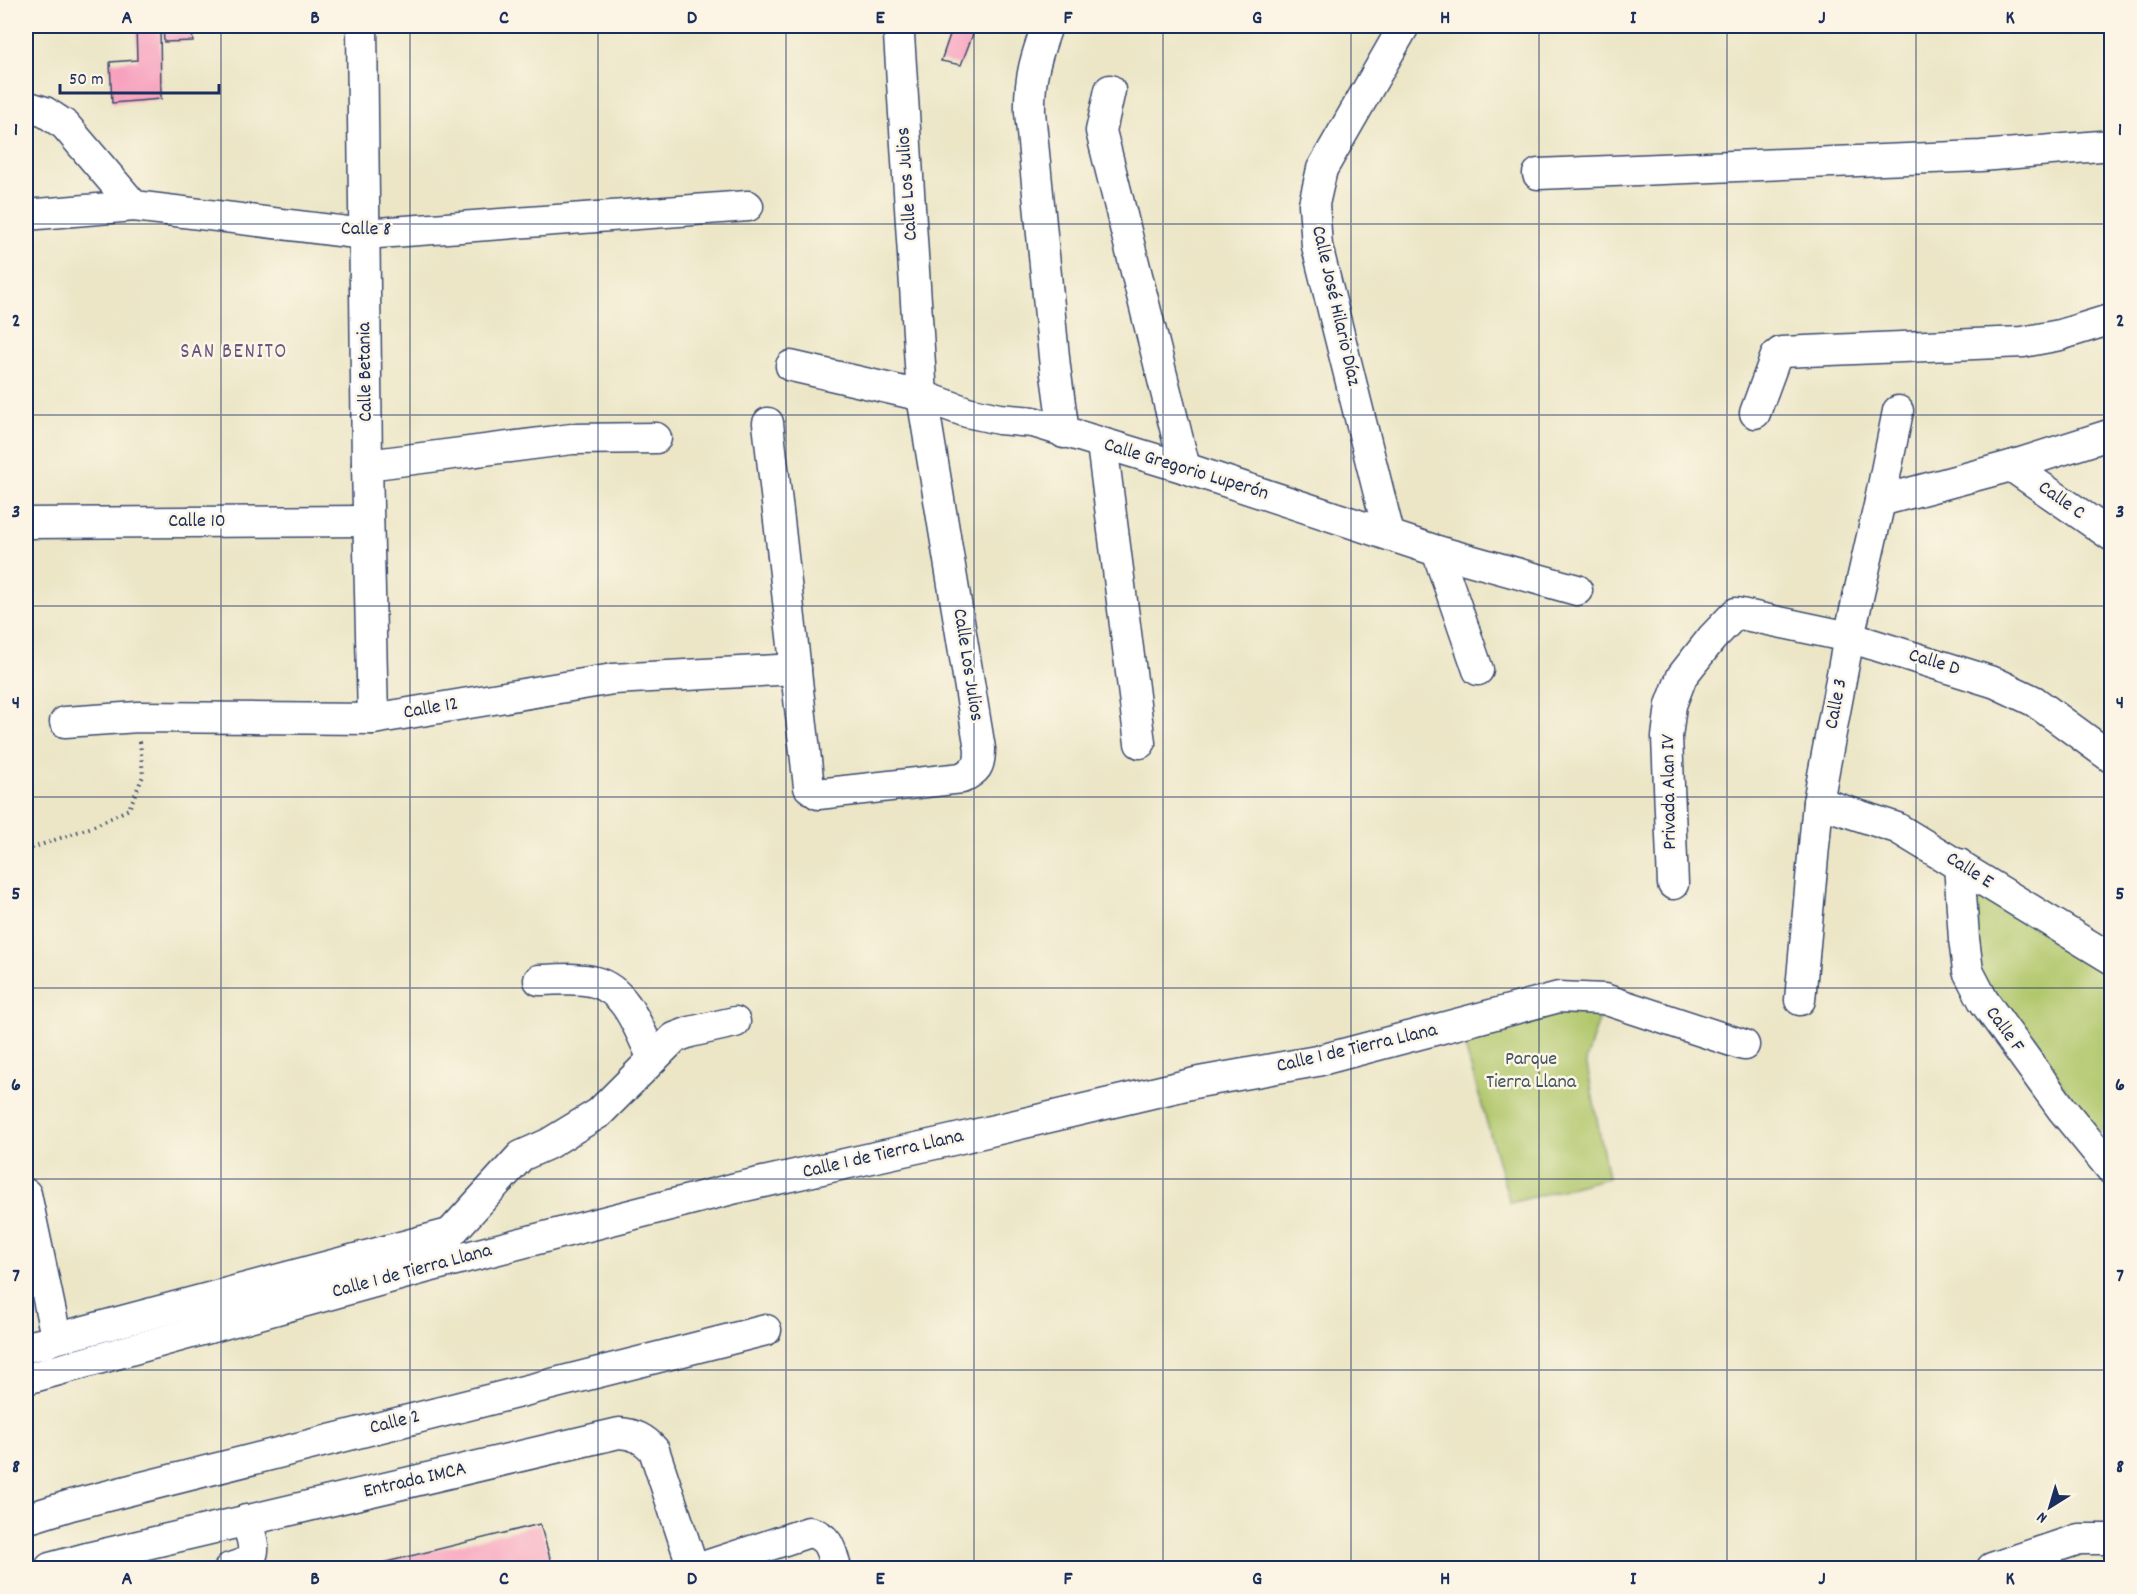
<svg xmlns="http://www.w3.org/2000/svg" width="2137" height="1594" viewBox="0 0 2137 1594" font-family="Dekko,sans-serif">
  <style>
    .green { fill: #b1c76c; stroke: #667b65; stroke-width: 1.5 }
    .building { fill: #f7a1be }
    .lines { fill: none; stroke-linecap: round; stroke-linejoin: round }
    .minor-casing { stroke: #3a4a6e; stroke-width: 33 }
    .path { stroke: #3a4a6e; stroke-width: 4; stroke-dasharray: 1.5 4.5; stroke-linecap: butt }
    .minor { stroke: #fff; stroke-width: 30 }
    .grid { fill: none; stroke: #1b2f5e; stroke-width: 1.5; stroke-opacity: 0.55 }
    .labels { text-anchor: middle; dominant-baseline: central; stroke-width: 5; stroke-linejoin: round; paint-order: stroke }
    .street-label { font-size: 20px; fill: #1b2f5e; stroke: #fcf5e5 }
    .park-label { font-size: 20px; fill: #405562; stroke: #fcf5e5 }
    .neighbourhood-label { font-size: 21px; letter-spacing: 1.5px; fill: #685780; stroke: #fcf5e5 }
    .neatline { fill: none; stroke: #1b2f5e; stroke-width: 2 }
    .grid-label { font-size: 20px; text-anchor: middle; font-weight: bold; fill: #1b2f5e }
  </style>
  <rect width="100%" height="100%" fill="#fcf5e5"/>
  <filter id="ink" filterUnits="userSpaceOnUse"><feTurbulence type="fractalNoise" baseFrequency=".0167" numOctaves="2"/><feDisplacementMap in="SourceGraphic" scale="12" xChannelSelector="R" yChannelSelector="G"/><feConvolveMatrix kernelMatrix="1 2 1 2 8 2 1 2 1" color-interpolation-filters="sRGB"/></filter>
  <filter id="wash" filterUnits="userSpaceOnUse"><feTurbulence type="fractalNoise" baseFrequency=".008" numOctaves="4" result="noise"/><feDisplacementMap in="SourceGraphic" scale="24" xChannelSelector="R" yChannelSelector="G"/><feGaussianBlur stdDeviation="1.35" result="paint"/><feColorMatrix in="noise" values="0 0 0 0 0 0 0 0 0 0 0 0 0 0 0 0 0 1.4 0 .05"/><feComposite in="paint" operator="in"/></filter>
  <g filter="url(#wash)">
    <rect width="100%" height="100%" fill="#ece6c7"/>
    <g class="green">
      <polygon points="1971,889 2111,970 2111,1119 2099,1134 1979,974"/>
      <polygon points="1555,1003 1604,1004 1586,1060 1608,1178 1510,1203 1461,1033"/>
    </g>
    <g id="blocks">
      <g class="building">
        <polygon points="136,26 160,26 161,99 112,103 110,62 137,60"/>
        <polygon points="163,26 191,26 193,41 164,42"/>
        <polygon points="953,26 976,26 961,65 941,61"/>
        <polygon points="540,1524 553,1568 362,1568"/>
      </g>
    </g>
  </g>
  <g filter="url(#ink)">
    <use href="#blocks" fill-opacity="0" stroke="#3a4a6e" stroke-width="1.5"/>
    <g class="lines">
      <g class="minor-casing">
        <g id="minor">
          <polyline points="362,26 367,465 373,719"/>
          <path d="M1047 26C1036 57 1029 78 1030 112L1055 367 1064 433"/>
          <polyline points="1110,90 1101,131 1185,468"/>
          <polyline points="26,106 45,112 65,125 134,206 364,234 748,206"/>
          <polyline points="1538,174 1981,156 2112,145"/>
          <polyline points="26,215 134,206"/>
          <polyline points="791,366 922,396 967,412 999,419 1033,422 1185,468 1437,551 1577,590"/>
          <polyline points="1755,413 1776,356 1781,352 2023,342 2060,335 2112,319"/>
          <path d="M768 423 809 787 818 794 962 778C977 769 980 767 980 749L922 396 899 35 901 26"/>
          <polyline points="1102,444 1140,743"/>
          <polyline points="367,465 572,439 656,438"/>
          <polyline points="2011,466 2112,536"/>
          <polyline points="1880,501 2011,466 2112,434"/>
          <polyline points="26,523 368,521"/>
          <polyline points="1389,534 1317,246 1314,204 1322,169 1404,26"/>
          <polyline points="1437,551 1478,670"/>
          <polyline points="65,722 138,717 373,719 613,679 796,669"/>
          <polyline points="1818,802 1897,828 2112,959"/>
          <polyline points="1959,864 1964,939 1968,971 1983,1000 2062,1109 2112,1170"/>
          <polyline points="1673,884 1667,737 1671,705 1682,676 1712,638 1736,613 1849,637 1996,683 2034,701 2112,758"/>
          <path d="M539 980C556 980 578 977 595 982 628 991 639 1031 653 1058"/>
          <polyline points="1800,1000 1818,802 1849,637 1880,501 1898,411"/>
          <polyline points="26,1194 55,1332 51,1340"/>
          <polyline points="437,1248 521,1156 548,1144 599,1113 674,1038 690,1032 735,1022"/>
          <polyline points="26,1347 45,1343 51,1340 449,1234"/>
          <polyline points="26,1379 428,1267 736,1188 948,1141 1199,1082 1317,1061 1559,997 1604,999 1744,1045"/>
          <polyline points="26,1519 71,1505 766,1330"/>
          <path d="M50 1568 91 1557 619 1433C635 1434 644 1439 654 1450L693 1568"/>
          <path d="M230 1568C262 1561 254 1545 246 1520"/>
          <path d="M700 1568 809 1532C829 1536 831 1550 836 1568"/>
          <polyline points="1992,1568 2079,1539 2112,1539"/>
        </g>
      </g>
      <polyline class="path" points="26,850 92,827 129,809 143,776 140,741"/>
      <use href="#minor" class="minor"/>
    </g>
  </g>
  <path class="grid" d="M221 26V1568M410 26V1568M598 26V1568M786 26V1568M974 26V1568M1163 26V1568M1351 26V1568M1539 26V1568M1727 26V1568M1916 26V1568M26 224H2112M26 415H2112M26 606H2112M26 797H2112M26 988H2112M26 1179H2112M26 1370H2112"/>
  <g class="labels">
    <g class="street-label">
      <text transform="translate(908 184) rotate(-94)">Calle Los Julios</text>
      <text transform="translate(366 230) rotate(1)">Calle 8</text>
      <text transform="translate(1335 306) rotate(77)">Calle José Hilario Díaz</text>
      <text transform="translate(366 372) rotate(-91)">Calle Betania</text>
      <text transform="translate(1186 470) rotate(17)">Calle Gregorio Luperón</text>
      <text transform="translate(2061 501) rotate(35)">Calle C</text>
      <text x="197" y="522">Calle 10</text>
      <text transform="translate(1934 663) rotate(17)">Calle D</text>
      <text transform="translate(967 665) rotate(81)">Calle Los Julios</text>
      <text transform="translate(1837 704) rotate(-79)">Calle 3</text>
      <text transform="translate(431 709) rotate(-10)">Calle 12</text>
      <text transform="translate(1670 792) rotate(-91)">Privada Alan IV</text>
      <text transform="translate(1969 871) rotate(32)">Calle E</text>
      <text transform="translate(2004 1030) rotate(54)">Calle F</text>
      <text transform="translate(1357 1049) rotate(-13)">Calle 1 de Tierra Llana</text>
      <text transform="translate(883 1155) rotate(-13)">Calle 1 de Tierra Llana</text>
      <text transform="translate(412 1272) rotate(-15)">Calle 1 de Tierra Llana</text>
      <text transform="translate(395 1423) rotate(-14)">Calle 2</text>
      <text transform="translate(415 1481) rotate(-13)">Entrada IMCA</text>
    </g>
    <g class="park-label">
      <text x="1531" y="1060">Parque<tspan x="1531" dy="23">Tierra Llana</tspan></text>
    </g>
    <g class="neighbourhood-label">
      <text x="234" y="353">SAN BENITO</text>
    </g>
  </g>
  <rect width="2137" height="1594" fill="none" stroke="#fcf5e5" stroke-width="66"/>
  <g transform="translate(2050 1507) rotate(217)" stroke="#fcf5e5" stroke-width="4.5" paint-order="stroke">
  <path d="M0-4.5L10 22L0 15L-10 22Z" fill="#1b2f5e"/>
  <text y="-9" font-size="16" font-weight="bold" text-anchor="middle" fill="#1b2f5e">N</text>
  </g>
  <path d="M60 84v9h159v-9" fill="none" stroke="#1b2f5e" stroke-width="3"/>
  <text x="69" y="84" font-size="18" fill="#1b2f5e" stroke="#fcf5e5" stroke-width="4.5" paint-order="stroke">50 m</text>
  <rect x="33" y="33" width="2071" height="1528" class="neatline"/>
  <g class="grid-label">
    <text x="127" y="23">A</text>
    <text x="315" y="23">B</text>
    <text x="504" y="23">C</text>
    <text x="692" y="23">D</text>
    <text x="880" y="23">E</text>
    <text x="1068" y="23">F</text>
    <text x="1257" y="23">G</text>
    <text x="1445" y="23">H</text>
    <text x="1633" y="23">I</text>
    <text x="1822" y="23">J</text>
    <text x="2010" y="23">K</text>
    <text x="16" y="135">1</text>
    <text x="2120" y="135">1</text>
    <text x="16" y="326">2</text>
    <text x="2120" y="326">2</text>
    <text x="16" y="517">3</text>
    <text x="2120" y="517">3</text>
    <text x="16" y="708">4</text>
    <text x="2120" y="708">4</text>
    <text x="16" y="899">5</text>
    <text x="2120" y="899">5</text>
    <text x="16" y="1090">6</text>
    <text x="2120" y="1090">6</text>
    <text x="16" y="1281">7</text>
    <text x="2120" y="1281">7</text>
    <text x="16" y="1472">8</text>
    <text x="2120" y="1472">8</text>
    <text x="127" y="1584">A</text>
    <text x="315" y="1584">B</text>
    <text x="504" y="1584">C</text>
    <text x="692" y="1584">D</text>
    <text x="880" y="1584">E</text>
    <text x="1068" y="1584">F</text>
    <text x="1257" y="1584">G</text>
    <text x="1445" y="1584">H</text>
    <text x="1633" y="1584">I</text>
    <text x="1822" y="1584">J</text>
    <text x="2010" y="1584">K</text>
  </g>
</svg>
